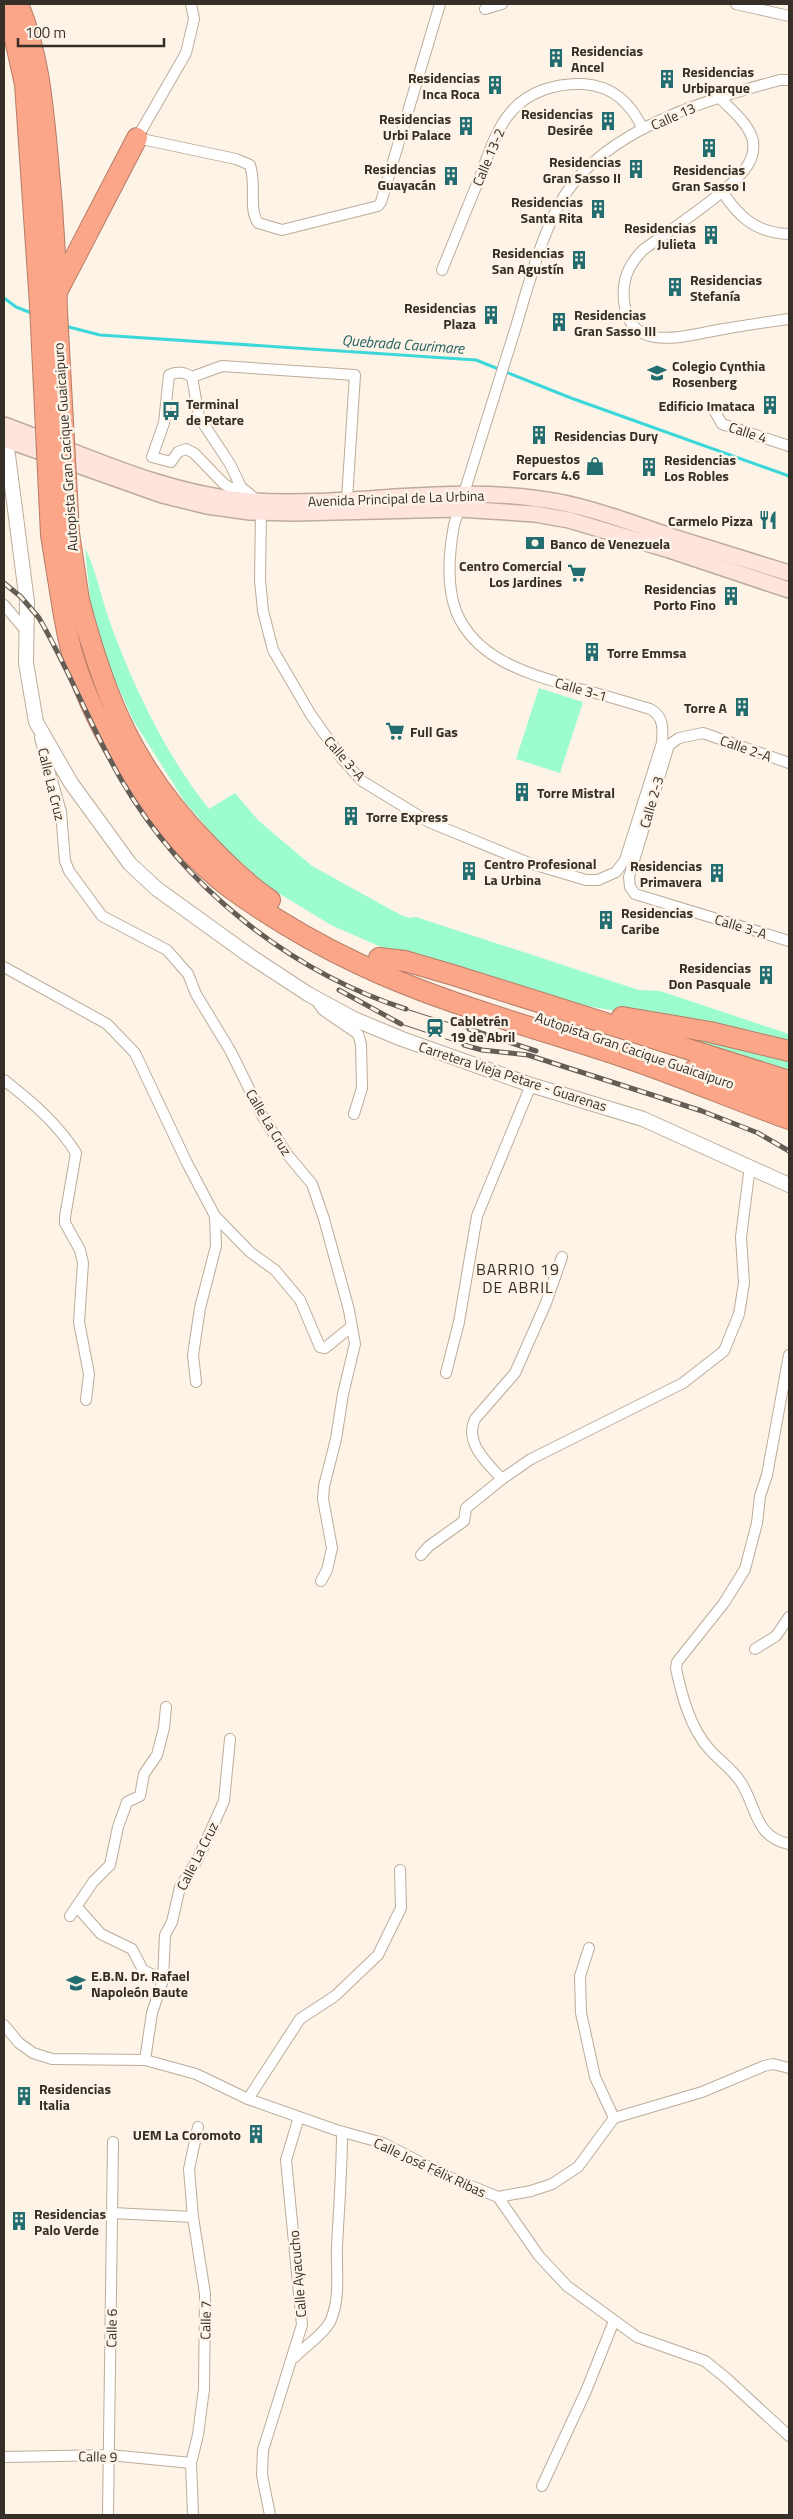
<svg xmlns="http://www.w3.org/2000/svg" width="793" height="2519" viewBox="0 0 793 2519" font-family="'Titillium Web',sans-serif">
  <style>
    .green { fill: #9cfcce }
    .lines { fill: none; stroke-linecap: round; stroke-linejoin: round }
    .stream { stroke: #3bd7d9; stroke-width: 3 }
    .minor-casing { stroke: #bdac9a; stroke-width: 12 }
    .tertiary-casing { stroke: #bdac9a; stroke-width: 16 }
    .secondary-casing { stroke: #bdac9a; stroke-width: 18 }
    .motorway-casing { stroke: #b67c67; stroke-width: 22 }
    .minor { stroke: #fff; stroke-width: 10 }
    .tertiary { stroke: #fff; stroke-width: 14 }
    .secondary { stroke: #fee4dc; stroke-width: 15 }
    .motorway { stroke: #fba689; stroke-width: 20 }
    .tram { stroke: #645d55; stroke-width: 1 }
    .rail-casing { stroke: #645d55; stroke-width: 5 }
    .rail { stroke: #fdf3e7; stroke-width: 3; stroke-dasharray: 9; stroke-linecap: butt }
    .motorway-bridge-casing { stroke: #b67c67; stroke-width: 22; stroke-linecap: butt }
    .motorway-bridge { stroke: #fba689; stroke-width: 20 }
    .labels { text-anchor: middle; dominant-baseline: central; stroke-width: 5; stroke-linejoin: round; paint-order: stroke }
    .poi-label { font-size: 14px; font-weight: bold; fill: #362f28; stroke: #fdf3e7; text-anchor: start }
    .street-label { font-size: 14px; fill: #362f28; stroke: #fdf3e7 }
    .water-label { font-size: 15px; font-style: italic; fill: #246162; stroke: #fdf3e7 }
    .quarter-label { font-size: 16px; letter-spacing: 1px; fill: #362f28; stroke: #fdf3e7 }
  </style>
  <rect width="100%" height="100%" fill="#fdf3e7"/>
  <g class="green">
    <path d="M85 548C97 572 102 602 112 628 136 692 166 755 209 809L235 793 258 820 312 866 399 914 409 918 416 917 639 990 660 991 789 1034V1047L647 1016 574 1004 390 951 331 925 270 888 223 846 185 802 133 720 107 662 91 608Z"/>
    <polygon points="539,688 583,702 560,773 516,759"/>
    <polygon points="644,1026 789,1055 789,1075"/>
  </g>
  <g class="lines">
    <g class="stream">
      <polyline points="4,298 16,307 34,314"/>
      <polyline points="65,326 100,335 476,360 571,398 789,476"/>
    </g>
    <g class="minor-casing">
      <g id="minor">
        <path d="M191 4 194 19 186 53 137 138 236 159 250 165C257 186 248 208 258 223L282 230 378 206 381 202 440 4"/>
        <polyline points="736,4 789,16"/>
        <polyline points="485,9 502,4"/>
        <path d="M718 96C730 109 749 123 753 141 754 149 753 156 749 163 736 188 668 231 643 250 628 265 622 280 624 301 629 354 684 336 718 330 741 326 765 322 789 319"/>
        <path d="M722 191C739 218 757 233 789 234"/>
        <path d="M442 270C455 238 468 206 481 174 489 153 496 129 511 112 528 91 557 83 583 84 614 86 631 104 643 129"/>
        <polyline points="192,377 222,366 355,375 347,499"/>
        <polyline points="714,410 722,424 789,446"/>
        <path d="M241 487 231 488 224 484 194 453 186 449 178 452 171 462 152 457 164 423 169 375C178 371 184 372 192 377L199 417 230 464 241 487 258 501 261 512 260 580 263 611 273 650 311 715 343 760 362 781 429 822 529 863 586 880H598L616 872 625 860 662 743C663 729 664 716 650 709 627 702 604 695 580 689 534 675 476 662 456 611 446 584 449 553 454 525 474 461 494 397 514 333 528 288 545 215 576 180 623 124 712 98 780 80H789"/>
        <polyline points="4,605 27,632"/>
        <polyline points="40,738 61,812 65,861 69,871 102,916 167,950 188,974 196,994 231,1052 263,1117 287,1154 312,1184 324,1219 349,1310 355,1344 343,1394 336,1439 324,1486 323,1499 332,1548 327,1570 321,1581"/>
        <polyline points="789,763 703,733 679,738 669,745 629,877 630,887 635,894 789,941"/>
        <polyline points="4,967 107,1024 135,1053 187,1163 215,1216 216,1246 200,1308 193,1355 196,1382"/>
        <polyline points="316,1000 323,1010 358,1034 361,1044 362,1088 354,1114"/>
        <path d="M4 1080C31 1101 58 1124 76 1153L65 1217V1223L80 1250 83 1263 79 1322 89 1374 86 1400"/>
        <polyline points="215,1216 250,1252 275,1270 300,1300 320,1347 325,1348 351,1327"/>
        <path d="M789 1355 767 1475 760 1496 757 1523 745 1569 724 1603 677 1662 676 1669C682 1696 690 1728 710 1750 719 1760 732 1769 740 1781 757 1806 754 1837 789 1844"/>
        <polyline points="446,1373 459,1322 477,1216 531,1085"/>
        <path d="M502 1479C486 1462 464 1442 475 1419L515 1373 546 1303 562 1257"/>
        <polyline points="421,1555 429,1546 464,1521 466,1508 502,1479 531,1459 683,1383 724,1351 739,1314 744,1283 741,1237 750,1166"/>
        <polyline points="755,1649 776,1636 789,1617"/>
        <polyline points="77,1907 101,1934 132,1949 143,1970 163,1980"/>
        <polyline points="70,1916 93,1882 110,1865 118,1827 127,1802 140,1796 144,1774 157,1755 164,1728 166,1707"/>
        <polyline points="589,1948 580,1976 581,2013 595,2077 614,2118"/>
        <polyline points="4,2025 19,2043 33,2053 52,2059 145,2060 196,2074 248,2099 336,2130 383,2143 449,2177 498,2197 539,2256 567,2286 637,2337 705,2361 726,2378 789,2436"/>
        <polyline points="145,2060 152,2013 163,1980 165,1935 172,1922 180,1887 198,1859 224,1801 230,1739"/>
        <polyline points="248,2099 300,2019 335,1996 378,1955 401,1908 400,1870"/>
        <polyline points="498,2197 531,2191 552,2184 578,2167 614,2118 702,2092 764,2066 773,2064 789,2068"/>
        <polyline points="112,2213 193,2217"/>
        <path d="M295 2357C306 2345 322 2336 330 2322 341 2298 336 2272 337 2246 339 2208 342 2170 342 2132"/>
        <polyline points="4,2457 110,2455 191,2463"/>
        <polyline points="542,2486 586,2391 614,2321"/>
        <polyline points="108,2515 113,2142"/>
        <polyline points="193,2515 191,2463 198,2435 204,2389 205,2294 193,2217 189,2169 198,2127"/>
        <polyline points="270,2515 262,2475 263,2450 302,2325 286,2160 299,2117"/>
      </g>
    </g>
    <g class="tertiary-casing">
      <polyline id="tertiary" points="6,440 27,602 26,663 36,722 71,783 130,864 157,889 250,956 308,994 354,1019 402,1039 531,1085 643,1119 789,1185"/>
    </g>
    <g class="secondary-casing">
      <g id="secondary">
        <path d="M4 425C84 454 165 495 252 501 348 507 444 485 540 499 586 505 629 522 673 537 712 549 751 561 789 573"/>
        <polyline points="4,439 162,495 207,506 250,512 294,513 459,509 535,514 569,520 669,550 789,590"/>
      </g>
    </g>
    <g class="motorway-casing">
      <g id="motorway">
        <polyline points="4,4 14,35 25,84 40,305"/>
        <path d="M18 4C39 54 43 106 48 160 53 210 56 261 57 311"/>
        <polyline points="58,290 137,138"/>
        <path d="M79 600C105 699 134 770 207 844 226 864 246 884 270 900"/>
        <path d="M63 610C66 625 68 641 73 656 97 736 162 836 229 887 270 917 314 943 359 964 443 1004 534 1027 621 1056 678 1075 733 1099 789 1119"/>
        <polyline points="379,958 405,961 453,975 789,1081"/>
        <polyline points="622,1017 710,1032 789,1051"/>
        <polyline points="694,1070 789,1102"/>
      </g>
    </g>
    <use href="#minor" class="minor"/>
    <use href="#tertiary" class="tertiary"/>
    <use href="#secondary" class="secondary"/>
    <use href="#motorway" class="motorway"/>
    <g class="tram">
      <polyline points="406,1009 469,1029"/>
      <polyline points="401,1024 464,1045"/>
    </g>
    <g class="rail-casing">
      <g id="rail">
        <path d="M4 583 21 597 39 618C70 671 91 728 122 781 184 887 289 971 406 1009"/>
        <polyline points="339,990 401,1024"/>
        <polyline points="469,1029 536,1051"/>
        <polyline points="464,1045 482,1050 528,1055 702,1111 758,1133 789,1151"/>
      </g>
    </g>
    <use href="#rail" class="rail"/>
    <g class="motorway-bridge-casing">
      <g id="motorway-bridge">
        <polyline points="40,305 51,535 63,610"/>
        <polyline points="57,311 69,533 79,600"/>
      </g>
    </g>
    <use href="#motorway-bridge" class="motorway-bridge"/>
  </g>
  <defs>
    <g id="building-bare" transform="scale(1.5)"><path d="M-4-6H4V6H1V3H-1V6H-4ZM-2.5-4.3h1.7v1.8h-1.7ZM.8-4.3h1.7v1.8H.8ZM-2.5-1h1.7V.8h-1.7ZM.8-1h1.7V.8H.8Z" fill="#216d6f" stroke="#fdf3e7" stroke-width="2.5" paint-order="stroke"/></g>
    <g id="school-bare" transform="scale(1.5)"><path d="M0-5L7-2L0 1L-7-2ZM-4 1L0 2.5L4 1V4Q0 6-4 4Z" fill="#216d6f" stroke="#fdf3e7" stroke-width="2.5" paint-order="stroke"/></g>
    <g id="bus-bare" transform="scale(1.5)"><path d="M-5-6H5V4H4V6H2V4H-2V6H-4V4H-5ZM-3.5-4V0h7V-4ZM-3.5 1.2v1.5H-2V1.2ZM2 1.2v1.5H3.5V1.2Z" fill="#216d6f" stroke="#fdf3e7" stroke-width="2.5" paint-order="stroke"/></g>
    <g id="shop-bare" transform="scale(1.5)"><path d="M-5-2.5h2.3a2.7 3.5 0 0 1 5.4 0H5L5.5 6h-11ZM-1.5-2.5h3a1.5 2.3 0 0 0-3 0Z" fill="#216d6f" stroke="#fdf3e7" stroke-width="2.5" paint-order="stroke"/></g>
    <g id="restaurant-bare" transform="scale(1.5)"><path d="M-5-6h1v4h1v-4h1v4h1v-4h1v5L-1.5 .5V6h-2V.5L-5-1ZM5-6V6H3V1.5H1.5Q1.5-4 5-6Z" fill="#216d6f" stroke="#fdf3e7" stroke-width="2.5" paint-order="stroke"/></g>
    <g id="bank-bare" transform="scale(1.5)"><path d="M-6-4H6V4H-6ZM0-2.3a2.3 2.3 0 1 0 0 4.6a2.3 2.3 0 1 0 0-4.6Z" fill="#216d6f" stroke="#fdf3e7" stroke-width="2.5" paint-order="stroke"/></g>
    <g id="supermarket-bare" transform="scale(1.5)"><path d="M-6-5.5h2.5l.6 2H6L4.5 2H-2.5L-4.4-4H-6ZM-1.5 3.2a1.3 1.3 0 1 0 .1 0ZM3 3.2a1.3 1.3 0 1 0 .1 0Z" fill="#216d6f" stroke="#fdf3e7" stroke-width="2.5" paint-order="stroke"/></g>
    <g id="station-bare" transform="scale(1.5)"><path d="M-3-6H3Q5-6 5-4V2Q5 4 3 4L4.5 6H3L1.5 4h-3L-3 6H-4.5L-3 4Q-5 4-5 2V-4Q-5-6-3-6ZM-3.5-4v3h7v-3ZM-3.5 1v1.5H-2V1ZM2 1v1.5H3.5V1Z" fill="#216d6f" stroke="#fdf3e7" stroke-width="2.5" paint-order="stroke"/></g>
  </defs>
  <g fill-rule="evenodd">
    <use href="#building-bare" x="556" y="58"/>
    <use href="#building-bare" x="667" y="79"/>
    <use href="#building-bare" x="495" y="85"/>
    <use href="#building-bare" x="608" y="121"/>
    <use href="#building-bare" x="466" y="126"/>
    <use href="#building-bare" x="709" y="148"/>
    <use href="#building-bare" x="636" y="169"/>
    <use href="#building-bare" x="451" y="176"/>
    <use href="#building-bare" x="598" y="209"/>
    <use href="#building-bare" x="711" y="235"/>
    <use href="#building-bare" x="579" y="260"/>
    <use href="#building-bare" x="675" y="287"/>
    <use href="#building-bare" x="491" y="315"/>
    <use href="#building-bare" x="559" y="322"/>
    <use href="#school-bare" x="657" y="373"/>
    <use href="#building-bare" x="770" y="405"/>
    <use href="#bus-bare" x="171" y="411"/>
    <use href="#building-bare" x="539" y="435"/>
    <use href="#shop-bare" x="595" y="466"/>
    <use href="#building-bare" x="649" y="467"/>
    <use href="#restaurant-bare" x="768" y="520"/>
    <use href="#bank-bare" x="535" y="543"/>
    <use href="#supermarket-bare" x="577" y="573"/>
    <use href="#building-bare" x="731" y="596"/>
    <use href="#building-bare" x="592" y="652"/>
    <use href="#building-bare" x="742" y="707"/>
    <use href="#supermarket-bare" x="395" y="731"/>
    <use href="#building-bare" x="522" y="792"/>
    <use href="#building-bare" x="351" y="816"/>
    <use href="#building-bare" x="469" y="871"/>
    <use href="#building-bare" x="717" y="873"/>
    <use href="#building-bare" x="606" y="920"/>
    <use href="#building-bare" x="766" y="975"/>
    <use href="#station-bare" x="435" y="1028"/>
    <use href="#school-bare" x="76" y="1983"/>
    <use href="#building-bare" x="24" y="2096"/>
    <use href="#building-bare" x="256" y="2134"/>
    <use href="#building-bare" x="19" y="2221"/>
  </g>
  <g class="labels">
    <g class="poi-label">
      <text x="571" y="50">Residencias<tspan x="571" dy="16">Ancel</tspan></text>
      <text x="682" y="71">Residencias<tspan x="682" dy="16">Urbiparque</tspan></text>
      <text x="480" y="77" text-anchor="end">Residencias<tspan x="480" dy="16">Inca Roca</tspan></text>
      <text x="593" y="113" text-anchor="end">Residencias<tspan x="593" dy="16">Desirée</tspan></text>
      <text x="451" y="118" text-anchor="end">Residencias<tspan x="451" dy="16">Urbi Palace</tspan></text>
      <text x="621" y="161" text-anchor="end">Residencias<tspan x="621" dy="16">Gran Sasso II</tspan></text>
      <text x="436" y="168" text-anchor="end">Residencias<tspan x="436" dy="16">Guayacán</tspan></text>
      <text x="709" y="169" text-anchor="middle">Residencias<tspan x="709" dy="16">Gran Sasso I</tspan></text>
      <text x="583" y="201" text-anchor="end">Residencias<tspan x="583" dy="16">Santa Rita</tspan></text>
      <text x="696" y="227" text-anchor="end">Residencias<tspan x="696" dy="16">Julieta</tspan></text>
      <text x="564" y="252" text-anchor="end">Residencias<tspan x="564" dy="16">San Agustín</tspan></text>
      <text x="690" y="279">Residencias<tspan x="690" dy="16">Stefanía</tspan></text>
      <text x="476" y="307" text-anchor="end">Residencias<tspan x="476" dy="16">Plaza</tspan></text>
      <text x="574" y="314">Residencias<tspan x="574" dy="16">Gran Sasso III</tspan></text>
      <text x="672" y="365">Colegio Cynthia<tspan x="672" dy="16">Rosenberg</tspan></text>
      <text x="186" y="403">Terminal<tspan x="186" dy="16">de Petare</tspan></text>
      <text x="755" y="405" text-anchor="end">Edificio Imataca</text>
      <text x="554" y="435">Residencias Dury</text>
      <text x="580" y="458" text-anchor="end">Repuestos<tspan x="580" dy="16">Forcars 4.6</tspan></text>
      <text x="664" y="459">Residencias<tspan x="664" dy="16">Los Robles</tspan></text>
      <text x="753" y="520" text-anchor="end">Carmelo Pizza</text>
      <text x="550" y="543">Banco de Venezuela</text>
      <text x="562" y="565" text-anchor="end">Centro Comercial<tspan x="562" dy="16">Los Jardines</tspan></text>
      <text x="716" y="588" text-anchor="end">Residencias<tspan x="716" dy="16">Porto Fino</tspan></text>
      <text x="607" y="652">Torre Emmsa</text>
      <text x="727" y="707" text-anchor="end">Torre A</text>
      <text x="410" y="731">Full Gas</text>
      <text x="537" y="792">Torre Mistral</text>
      <text x="366" y="816">Torre Express</text>
      <text x="484" y="863">Centro Profesional<tspan x="484" dy="16">La Urbina</tspan></text>
      <text x="702" y="865" text-anchor="end">Residencias<tspan x="702" dy="16">Primavera</tspan></text>
      <text x="621" y="912">Residencias<tspan x="621" dy="16">Caribe</tspan></text>
      <text x="751" y="967" text-anchor="end">Residencias<tspan x="751" dy="16">Don Pasquale</tspan></text>
      <text x="450" y="1020">Cabletrén<tspan x="450" dy="16">19 de Abril</tspan></text>
      <text x="91" y="1975">E.B.N. Dr. Rafael<tspan x="91" dy="16">Napoleón Baute</tspan></text>
      <text x="39" y="2088">Residencias<tspan x="39" dy="16">Italia</tspan></text>
      <text x="241" y="2134" text-anchor="end">UEM La Coromoto</text>
      <text x="34" y="2213">Residencias<tspan x="34" dy="16">Palo Verde</tspan></text>
    </g>
    <g class="street-label">
      <text transform="translate(673 116) rotate(-24)">Calle 13</text>
      <text transform="translate(488 157) rotate(-67)">Calle 13-2</text>
      <text transform="translate(748 432) rotate(18)">Calle 4</text>
      <text transform="translate(65 447) rotate(-94)">Autopista Gran Cacique Guaicaipuro</text>
      <text transform="translate(396 498) rotate(-2)">Avenida Principal de La Urbina</text>
      <text transform="translate(581 689) rotate(16)">Calle 3-1</text>
      <text transform="translate(746 748) rotate(19)">Calle 2-A</text>
      <text transform="translate(345 758) rotate(49)">Calle 3-A</text>
      <text transform="translate(52 784) rotate(76)">Calle La Cruz</text>
      <text transform="translate(651 802) rotate(-74)">Calle 2-3</text>
      <text transform="translate(741 926) rotate(17)">Calle 3-A</text>
      <text transform="translate(635 1050) rotate(19)">Autopista Gran Cacique Guaicaipuro</text>
      <text transform="translate(513 1076) rotate(18)">Carretera Vieja Petare - Guarenas</text>
      <text transform="translate(269 1122) rotate(59)">Calle La Cruz</text>
      <text transform="translate(197 1856) rotate(-63)">Calle La Cruz</text>
      <text transform="translate(430 2167) rotate(25)">Calle José Félix Ribas</text>
      <text transform="translate(297 2274) rotate(-95)">Calle Ayacucho</text>
      <text transform="translate(205 2320) rotate(-89)">Calle 7</text>
      <text transform="translate(111 2328) rotate(-89)">Calle 6</text>
      <text transform="translate(98 2456) rotate(1)">Calle 9</text>
    </g>
    <g class="water-label">
      <text transform="translate(403 344) rotate(4)">Quebrada Caurimare</text>
    </g>
    <g class="quarter-label">
      <text x="518" y="1269">BARRIO 19<tspan x="518" dy="18">DE ABRIL</tspan></text>
    </g>
  </g>
  <rect width="793" height="2519" fill="none" stroke="#362f28" stroke-width="10"/>
  <path d="M18 38v8h146v-8" fill="none" stroke="#362f28" stroke-width="2.5"/>
  <text x="25" y="38" font-size="15" fill="#362f28" stroke="#fdf3e7" stroke-width="4" paint-order="stroke">100 m</text>
</svg>
